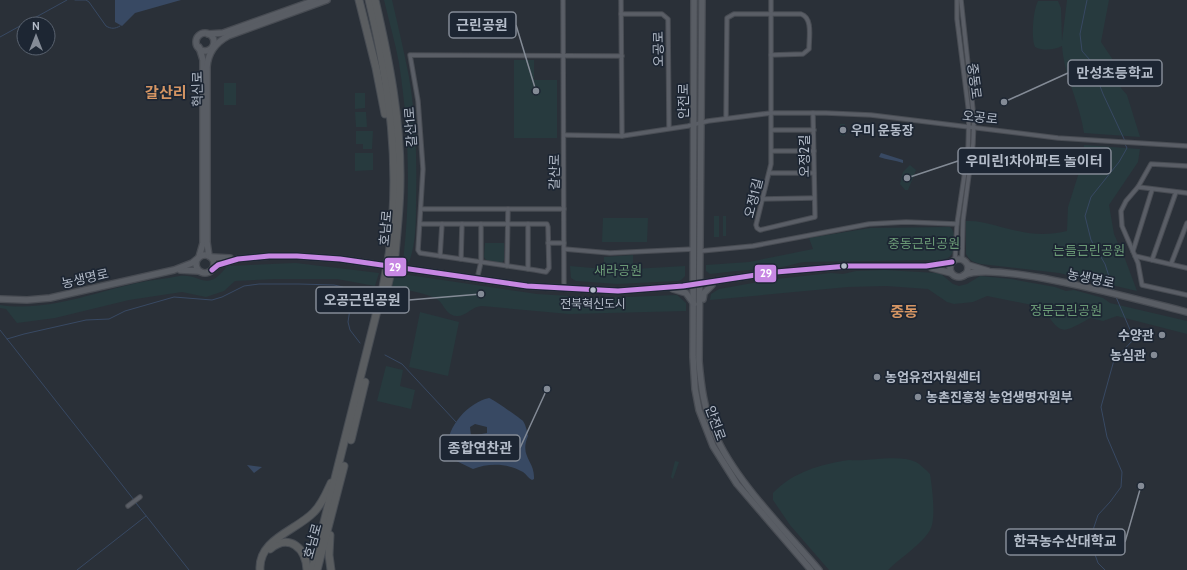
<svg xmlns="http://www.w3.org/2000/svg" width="1187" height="570" viewBox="0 0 1187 570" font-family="Cabin,'Noto Sans KR',sans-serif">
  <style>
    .green { fill: #273a3e }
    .water { fill: #384963; fill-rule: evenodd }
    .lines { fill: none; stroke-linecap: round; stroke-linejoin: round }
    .stream { stroke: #384963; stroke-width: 1 }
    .street-casing { stroke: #484c53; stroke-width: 5.5 }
    .secondary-casing { stroke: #484c53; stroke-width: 8 }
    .highway-casing { stroke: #474c53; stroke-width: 9 }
    .street { stroke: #5a5e66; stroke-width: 3.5 }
    .secondary { stroke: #595d64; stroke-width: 5.5 }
    .highway { stroke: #5a5d60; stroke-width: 7 }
    .highway-bridge-casing { stroke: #474c53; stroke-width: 9; stroke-linecap: butt }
    .highway-bridge { stroke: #5a5d60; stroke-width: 7 }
    .bus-1-casing { stroke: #1d2633; stroke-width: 8 }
    .bus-1 { stroke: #c787e3; stroke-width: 5 }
    .poi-dot { fill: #848b96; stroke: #1d2633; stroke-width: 1.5 }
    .bus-dot { fill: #b4bcc9; stroke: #1d2633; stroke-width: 1.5 }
    .labels { text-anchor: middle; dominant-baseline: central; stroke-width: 3.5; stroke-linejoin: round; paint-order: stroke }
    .bus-label { font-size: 12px; fill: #b4bcc9; stroke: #1d2633 }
    .street-label { font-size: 13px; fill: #b4bcc9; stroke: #1d2633 }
    .poi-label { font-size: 13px; font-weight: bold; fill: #b4bcc9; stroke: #1d2633; text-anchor: start }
    .park-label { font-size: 13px; fill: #6b9a76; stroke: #1d2633 }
    .quarter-label { font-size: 15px; font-weight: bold; fill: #d59563; stroke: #1d2633 }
    .leader { fill: none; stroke: #848b96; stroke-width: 1.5 }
    .callout-dot { fill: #848b96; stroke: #1d2633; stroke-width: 1.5 }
    .callout { fill: #1d2633; stroke: #848b96; stroke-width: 1.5 }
    .callout-label { font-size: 14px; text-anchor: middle; font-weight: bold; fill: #b4bcc9 }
    .line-badge { stroke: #1d2633; stroke-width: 1.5 }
    .badge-label { font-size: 11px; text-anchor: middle; font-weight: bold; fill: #fff }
  </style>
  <rect width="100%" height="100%" fill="#2a3038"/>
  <g class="green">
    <path d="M384 0H392C398 26 404 51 409 77 416 118 417 160 416 202 416 221 416 244 409 262L403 261C411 195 409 128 399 63 395 42 389 21 384 0Z"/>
    <path d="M1067 0H1109L1101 42 1113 60 1121 88 1127 95 1140 137 1084 133C1080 103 1064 76 1062 46 1055 50 1043 51 1035 47 1031 38 1033 10 1038 1H1058L1061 8 1062 41Z"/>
    <polygon points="514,60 534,60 534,80 557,80 557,138 514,138"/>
    <rect x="224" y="83" width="12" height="22"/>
    <polygon points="355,93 365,93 365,108 355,109"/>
    <polygon points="355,112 366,112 367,127 356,127"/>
    <polygon points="840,124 845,124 845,136 840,135"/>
    <polygon points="356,131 373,131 372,149 363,149 363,144 356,144"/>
    <path d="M1084 145 1140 149 1138 162 1109 205 1114 234 1125 259 1137 291 1059 273 981 264C973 262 970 261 966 254V221C984 220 1001 228 1018 231 1034 235 1051 235 1067 231L1068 207 1081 166Z"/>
    <polygon points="355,153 373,153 373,170 355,171"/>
    <polygon points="910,165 916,170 908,190 905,190 900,184 903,172"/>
    <rect x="714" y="216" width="5" height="21"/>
    <rect x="723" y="216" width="3" height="20"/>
    <polygon points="603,218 648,218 647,242 602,242"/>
    <path d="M950 227C956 231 956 250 951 255 949 258 946 259 943 260L805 262C796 263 789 266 781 267 757 270 733 271 710 274L706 271V265L749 262 813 249 809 238 870 228Z"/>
    <polygon points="485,243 504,243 504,260 502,263 486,260 484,257"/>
    <polygon points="633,255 633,269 685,266 685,276 681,280 678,281 617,284 576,281 571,278 570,266 604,269 604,257"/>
    <path d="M296 263 379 273 375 286 337 279H276L235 281 224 291 206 297 182 292 129 300 55 318 17 323 6 309 0 308V305C47 312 92 293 137 283 151 280 165 279 179 276 202 273 206 294 227 266Z"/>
    <path d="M885 270 937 273 941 274 953 284 959 286 967 284 980 276 1011 279 1055 287 1066 291 1074 290 1103 298 1110 303 1187 321V334L1117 316 1103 321 1090 318C1060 335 1061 335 1042 307L987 296 973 302 954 304 947 302 928 289 886 286 848 287 710 300 711 294 719 289 776 279 831 273 843 274 856 271Z"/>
    <path d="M395 273 537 294 602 298 677 295 686 303V311L569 314 482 306C472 306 466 317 456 316 445 315 444 302 435 298 422 292 406 290 392 287Z"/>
    <polygon points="420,312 459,322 448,376 409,367"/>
    <polygon points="386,366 403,370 400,386 415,390 411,409 377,401"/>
    <path d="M849 460C868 462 899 454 916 462 921 465 926 470 930 474 932 487 936 516 931 528 925 542 900 558 888 570H829L790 525 773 500V493C793 472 821 464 849 460Z"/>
    <polygon points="675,461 679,462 673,479 671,477"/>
  </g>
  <g class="water">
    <polygon points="115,0 181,0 135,13 122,26 115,22"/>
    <path d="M881 153 903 160V163C895 160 887 160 879 157Z"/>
    <path d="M489 398C491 398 520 418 523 421 526 425 527 432 528 436 519 457 535 460 534 479L532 480C528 478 526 474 523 472 508 463 488 463 473 469L450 458 448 455C443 431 466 403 489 398ZM475 424 487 427V433L471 436 470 427Z"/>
    <polygon points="247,465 262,467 254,473"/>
  </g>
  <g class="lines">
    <g class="stream">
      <path d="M75 0H86L89 2 106 26C111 29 115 29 120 26"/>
      <polyline points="1087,0 1080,34 1082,51 1090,60 1103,94 1125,141"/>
      <polyline points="0,37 67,0"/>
      <polyline points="1114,292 1105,264 1091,240 1085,216 1091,197 1119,162 1127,148 1125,144"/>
      <polyline points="0,330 134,500"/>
      <polyline points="7,339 24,334 86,320 109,319 125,311 174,297 212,300 222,297 244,286 259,284 299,284 334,285 343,287 349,293 351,302 348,322 350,330 360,343"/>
      <polyline points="385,355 402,364 456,422"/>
      <polyline points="136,503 189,570"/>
      <polyline points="77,570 146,516"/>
      <polyline points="1105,570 1098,563 1092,546 1093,530 1098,515 1110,502 1121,487 1122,472 1107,437 1101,407 1114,360 1134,339 1116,297"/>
    </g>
    <g class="street-casing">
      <g id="street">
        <polyline points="563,0 564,288"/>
        <polyline points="621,0 622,136"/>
        <polyline points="771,0 771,164 756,225 757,228 760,230 815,217 813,113"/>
        <polyline points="961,0 974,119 973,144 963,220 962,259"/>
        <polyline points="621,14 662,14 668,19 669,128"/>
        <path d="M726 118 727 18 734 14H801C813 18 809 37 809 49L803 54 771 55"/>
        <polyline points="772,130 814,130"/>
        <polyline points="564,135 622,136 688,126 708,121 771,113 826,113 871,115 1058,138 1187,146"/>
        <polyline points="772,151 814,151"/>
        <polyline points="1187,166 1151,164 1138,187 1126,201 1121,211 1122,226 1138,263 1142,285 1187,295"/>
        <polyline points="770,173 814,173"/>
        <polyline points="1138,187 1187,193"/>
        <polyline points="762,199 814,198"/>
        <polyline points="421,209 564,209"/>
        <polyline points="420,224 547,224 548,227 549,268 546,272 535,270 420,253 418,250 423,169 418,101 410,55 622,56"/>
        <polyline points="548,243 564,243"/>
        <polyline points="564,249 610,253 694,249"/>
        <polyline points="701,251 753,246 869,224 906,222 957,224"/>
        <polyline points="1133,251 1152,190"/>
        <polyline points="440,256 442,224"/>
        <polyline points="1135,256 1187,268"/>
        <polyline points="461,259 462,224"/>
        <polyline points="955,260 957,224 968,151 969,114 957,19 957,0"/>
        <polyline points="1152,260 1176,192"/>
        <polyline points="1171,264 1187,223"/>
        <polyline points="507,266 508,209"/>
        <polyline points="528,269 528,224"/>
        <polyline points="477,279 481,262 481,224"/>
        <polyline points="128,506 140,497"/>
      </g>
    </g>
    <g class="secondary-casing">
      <g id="secondary">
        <polyline points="694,0 693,357 695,389 699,410 713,446 737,484 811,570"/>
        <path d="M702 0 699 361C701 385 704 409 714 432 734 480 785 530 819 570"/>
        <circle cx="205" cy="42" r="9"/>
        <polyline points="208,34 223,33 316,0"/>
        <polyline points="199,47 203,60 203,243 199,257"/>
        <circle cx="205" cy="264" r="9"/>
        <path d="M209 256 207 242V67C208 53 215 43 228 36L327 0"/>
        <polyline points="211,257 230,258"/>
        <circle cx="959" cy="268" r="9"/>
        <polyline points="968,265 988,271"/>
        <polyline points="932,268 951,273"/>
        <polyline points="180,270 198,271"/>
        <polyline points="212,270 218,265 238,259 269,256 297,256 340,259 527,286 618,291 683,286 776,272 848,266 926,266 952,262"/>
        <path d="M964 275C997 260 1146 302 1187 312"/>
        <polyline points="673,289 686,293 694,304"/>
        <polyline points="0,299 27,300 50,298 174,270 192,263 197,259"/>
        <polyline points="703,299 704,293 712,285 712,282"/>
      </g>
    </g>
    <g class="highway-casing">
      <g id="highway">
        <polyline points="359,0 376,68 385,114 392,114"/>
        <path d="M369 0C390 88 401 165 389 255"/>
        <path d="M375 0C389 60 401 120 400 182 400 206 397 231 395 255"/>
        <polyline points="351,440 365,382"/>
        <polyline points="330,535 329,555 331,570"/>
        <path d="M270 549C289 533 306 548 307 570"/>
        <path d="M260 570C258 539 296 531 314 512 322 504 326 494 331 483"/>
        <polyline points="312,570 382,291"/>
        <polyline points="317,570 344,466"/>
      </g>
    </g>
    <use href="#street" class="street"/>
    <use href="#secondary" class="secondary"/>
    <use href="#highway" class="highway"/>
    <g class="highway-bridge-casing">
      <g id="highway-bridge">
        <polyline points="383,287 389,255"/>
        <polyline points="386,293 395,255"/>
      </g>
    </g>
    <use href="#highway-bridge" class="highway-bridge"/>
    <g class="bus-1-casing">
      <polyline id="bus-1" points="212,270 218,265 238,259 269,256 297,256 340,259 527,286 618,291 683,286 776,272 848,266 926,266 952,262"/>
    </g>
    <use href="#bus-1" class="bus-1"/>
  </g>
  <g class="poi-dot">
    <circle cx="843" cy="130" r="4"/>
    <circle cx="1162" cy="335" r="4"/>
    <circle cx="1154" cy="355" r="4"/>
    <circle cx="877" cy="377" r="4"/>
    <circle cx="918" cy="397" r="4"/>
  </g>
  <g class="bus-dot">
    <circle cx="844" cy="266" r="3.5"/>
    <circle cx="593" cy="290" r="3.5"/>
  </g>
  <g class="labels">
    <g class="bus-label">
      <text x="593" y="303">전북혁신도시</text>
    </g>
    <g class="street-label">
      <text transform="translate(658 49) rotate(-91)">오공로</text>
      <text transform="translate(975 81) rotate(83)">중동로</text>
      <text transform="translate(197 89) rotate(-91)">혁신로</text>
      <text transform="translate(683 101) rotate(-90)">안전로</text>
      <text transform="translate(980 117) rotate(6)">오공로</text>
      <text transform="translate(410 127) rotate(-94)">갈산1로</text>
      <text transform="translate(804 156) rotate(-90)">오정2길</text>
      <text transform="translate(554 172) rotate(-89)">갈산로</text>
      <text transform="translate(753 198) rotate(-76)">오정1길</text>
      <text transform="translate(385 228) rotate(-85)">호남로</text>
      <text transform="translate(85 278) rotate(-13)">농생명로</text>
      <text transform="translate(1091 278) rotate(12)">농생명로</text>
      <text transform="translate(716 423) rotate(70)">안전로</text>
      <text transform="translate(312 541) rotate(-75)">호남로</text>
    </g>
    <g class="poi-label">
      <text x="851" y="130">우미 운동장</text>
      <text x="1154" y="335" text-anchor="end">수양관</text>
      <text x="1146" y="355" text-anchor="end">농심관</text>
      <text x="885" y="377">농업유전자원센터</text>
      <text x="926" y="397">농촌진흥청 농업생명자원부</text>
    </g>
    <g class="park-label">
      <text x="924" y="243">중동근린공원</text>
      <text x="1089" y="250">는들근린공원</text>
      <text x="618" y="270">새라공원</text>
      <text x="1066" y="310">정문근린공원</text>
    </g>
    <g class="quarter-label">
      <text x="166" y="93">갈산리</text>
      <text x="904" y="312">중동</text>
    </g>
  </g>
  <path class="leader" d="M536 91L516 25M1004 102L1068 73M907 178L958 161M481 294L409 300M547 389L520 448M1141 486L1125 542"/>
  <g class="callout-dot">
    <circle cx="536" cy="91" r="4"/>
    <circle cx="1004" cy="102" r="4"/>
    <circle cx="907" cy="178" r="4"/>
    <circle cx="481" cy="294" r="4"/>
    <circle cx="547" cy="389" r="4"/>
    <circle cx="1141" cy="486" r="4"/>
  </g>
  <g class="callout">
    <rect x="449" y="12" width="67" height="26" rx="4"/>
    <rect x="1068" y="60" width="94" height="26" rx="4"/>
    <rect x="958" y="148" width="153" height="26" rx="4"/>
    <rect x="316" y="287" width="93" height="26" rx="4"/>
    <rect x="440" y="435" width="80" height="26" rx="4"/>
    <rect x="1006" y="529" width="119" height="26" rx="4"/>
  </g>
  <g class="callout-label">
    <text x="482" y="30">근린공원</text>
    <text x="1115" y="78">만성초등학교</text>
    <text x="1034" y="166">우미린1차아파트 놀이터</text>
    <text x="362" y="305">오공근린공원</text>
    <text x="480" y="453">종합연찬관</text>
    <text x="1065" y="546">한국농수산대학교</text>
  </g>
  <g class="line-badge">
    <rect x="384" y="257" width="23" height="20" rx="4" fill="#c787e3"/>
    <rect x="754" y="264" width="23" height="19" rx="4" fill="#c787e3"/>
  </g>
  <g class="badge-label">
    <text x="395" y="271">29</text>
    <text x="766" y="277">29</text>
  </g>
  <g transform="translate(36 36)"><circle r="19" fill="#1d2633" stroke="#59626f"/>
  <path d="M0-3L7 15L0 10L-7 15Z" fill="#848b96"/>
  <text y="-6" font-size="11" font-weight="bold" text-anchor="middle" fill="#b4bcc9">N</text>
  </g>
</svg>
